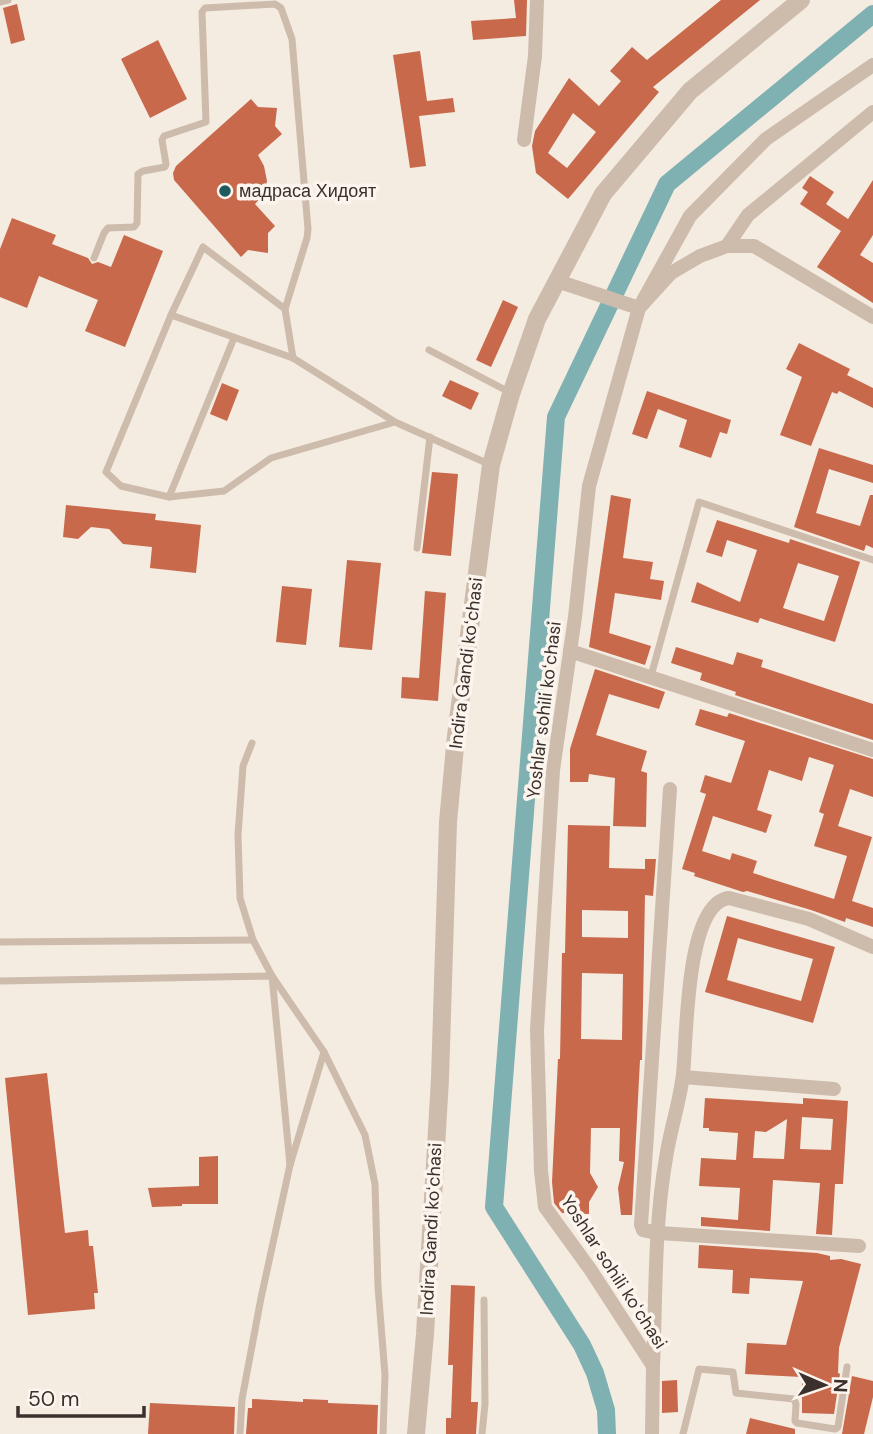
<svg xmlns="http://www.w3.org/2000/svg" width="873" height="1434" viewBox="0 0 873 1434" font-family="'DM Sans',sans-serif">
  <style>
    .lines { fill: none; stroke-linecap: round; stroke-linejoin: round }
    .canal { stroke: #7fb0b2; stroke-width: 18 }
    .building { fill: #c8694b; fill-rule: evenodd }
    .service { stroke: #cdbbac; stroke-width: 7 }
    .minor { stroke: #cdbbac; stroke-width: 14 }
    .tertiary { stroke: #cdbbac; stroke-width: 18 }
    .poi-dot { fill: #1f5a5e; stroke: #fbf5ee; stroke-width: 2.5 }
    .labels { text-anchor: middle; dominant-baseline: central; stroke-width: 7; stroke-linejoin: round; paint-order: stroke }
    .poi-label { font-size: 18px; fill: #3b302b; stroke: #fbf5ee; text-anchor: start }
    .street-label { font-size: 18px; fill: #3b302b; stroke: #fbf5ee }
  </style>
  <rect width="100%" height="100%" fill="#f4ebe1"/>
  <g class="lines">
    <polyline class="canal" points="607,1434 606,1410 595,1373 582,1345 494,1207 556,417 667,184 873,14"/>
  </g>
  <g class="building">
    <polygon points="514,0 527,0 526,36 473,40 471,21 516,18"/>
    <path d="M721 0H760L653 87 659 92 568 199 536 173 532 146 535 131 569 78 599 106 621 81 610 71 632 47 647 60ZM573 113 596 132 567 168 548 153Z"/>
    <polygon points="17,4 25,40 11,44 3,8"/>
    <polygon points="158,40 187,99 150,118 121,59"/>
    <polygon points="420,51 427,101 453,98 455,112 419,116 426,166 410,168 393,55"/>
    <polygon points="251,99 258,107 277,108 275,126 282,134 258,155 264,166 267,181 264,194 255,204 275,226 268,233 268,253 248,250 241,257 174,180 173,173 176,166"/>
    <polygon points="810,176 834,192 826,204 848,219 873,180 873,235 860,255 873,263 873,303 817,267 841,231 800,204 808,192 802,188"/>
    <polygon points="12,218 56,235 52,244 88,258 92,264 98,262 111,267 124,235 163,251 125,347 85,331 98,300 39,276 27,308 0,297 0,249"/>
    <polygon points="503,300 518,307 491,367 476,360"/>
    <polygon points="799,343 850,369 847,375 873,388 873,408 839,391 837,394 832,392 811,446 780,435 802,377 786,369"/>
    <polygon points="450,380 479,393 471,410 442,396"/>
    <polygon points="222,383 239,390 227,421 210,414"/>
    <polygon points="647,391 731,420 727,434 720,432 711,458 679,447 687,420 658,409 647,439 632,434"/>
    <polygon points="819,448 873,465 873,483 829,469 816,513 860,526 870,495 873,495 873,548 866,545 864,551 794,527"/>
    <polygon points="432,472 458,474 451,556 422,553"/>
    <polygon points="611,495 631,499 623,558 653,562 650,579 664,581 661,600 615,593 609,633 651,646 645,665 589,647"/>
    <polygon points="66,505 156,514 155,520 201,525 196,573 150,568 152,547 123,544 109,529 91,527 78,539 63,537"/>
    <path d="M717 520 789 543 790 539 860 562 835 642 760 618 758 623 691 602 697 582 740 602 757 550 727 540 722 557 706 552ZM798 563 839 576 824 621 783 608Z"/>
    <polygon points="347,560 381,563 372,650 339,647"/>
    <polygon points="282,586 312,589 306,645 276,642"/>
    <polygon points="425,591 446,593 438,701 401,698 402,677 419,678"/>
    <polygon points="676,647 733,665 737,652 763,660 761,667 873,704 873,740 735,695 736,692 700,680 702,673 671,663"/>
    <polygon points="595,669 665,692 659,709 609,694 596,735 647,751 641,771 647,773 646,827 613,826 615,778 589,774 588,782 570,782 570,749"/>
    <path d="M700 709 727 717 729 713 873 759V797L850 789 838 826 872 837 852 901 873 908V927L846 918 845 922 811 910 747 891 743 892 694 876 695 873 682 869 706 794 700 792 705 775 731 783 745 741 695 725ZM809 757 834 765 819 812 824 814 814 846 847 856 834 899 753 873 757 861 732 853 730 860 702 851 713 816 766 833 772 815 757 810 769 770 802 781Z"/>
    <path d="M568 825 610 826 609 868 645 869V859H656L653 896 645 895 642 1060H640L632 1215H621L618 1188 624 1162 619 1161 620 1128H591L590 1173 598 1187 589 1202V1214L562 1213 554 1203 552 1182 558 1059H560L562 953H565ZM582 910 628 911V938L582 937ZM582 973 623 974 622 1040 581 1039Z"/>
    <path d="M727 916 835 947 813 1023 705 992ZM738 938 813 959 801 1001 727 980Z"/>
    <polygon points="47,1073 65,1233 88,1230 89,1246 93,1246 98,1293 94,1293 95,1309 28,1315 5,1078"/>
    <path d="M705 1098 803 1104V1098L848 1101 843 1184H835L832 1235 816 1234 820 1183 773 1180 770 1231 701 1226V1217L738 1220 740 1188 699 1186 701 1158 736 1160 738 1133 709 1131V1128H703ZM802 1117 833 1119 831 1150 800 1149ZM787 1119 784 1159 753 1158 755 1131 766 1132Z"/>
    <polygon points="218,1156 218,1204 182,1204 182,1206 152,1207 148,1188 199,1186 199,1157"/>
    <polygon points="699,1245 817,1253 830,1256 830,1260 841,1259 861,1264 839,1348 838,1373 840,1374 834,1414 802,1413 802,1377 745,1374 747,1343 786,1345 803,1281 750,1278 749,1294 732,1293 733,1270 698,1268"/>
    <polygon points="451,1285 475,1286 471,1402 478,1402 476,1434 446,1434 446,1418 451,1418 453,1365 448,1365"/>
    <polygon points="852,1376 873,1381 873,1397 864,1434 842,1434"/>
    <polygon points="677,1380 678,1412 662,1413 662,1381"/>
    <polygon points="252,1399 303,1402 303,1399 328,1400 328,1403 378,1405 377,1434 246,1434 248,1408 252,1408"/>
    <polygon points="150,1403 235,1407 234,1434 148,1434"/>
    <polygon points="750,1418 795,1429 795,1434 746,1434"/>
  </g>
  <g class="lines">
    <g class="service">
      <polyline points="0,2 8,0"/>
      <polyline points="94,258 104,233 108,228 134,227 137,223 138,174 143,171 165,167 166,164 162,140 164,136 206,122 202,12 205,8 275,4 281,8 292,39 308,229 307,238 285,309 293,358"/>
      <polyline points="171,315 203,247 285,309"/>
      <polyline points="429,350 511,393"/>
      <polyline points="395,422 271,458 224,491 169,497 121,486 106,472 171,315 293,358 395,422 491,465"/>
      <polyline points="169,497 234,338"/>
      <polyline points="417,548 430,437"/>
      <polyline points="651,676 699,502 873,560"/>
      <polyline points="252,743 243,766 238,835 240,898 253,940 272,976 324,1052 365,1135 375,1184 378,1287 385,1375 383,1434"/>
      <polyline points="0,942 253,940"/>
      <polyline points="0,981 272,976 290,1165"/>
      <polyline points="240,1434 242,1399 261,1298 290,1165 324,1052"/>
      <polyline points="482,1434 485,1404 484,1300"/>
      <polyline points="683,1434 699,1369 733,1372 736,1393 794,1399 796,1404 795,1421 797,1423 835,1429 838,1427 847,1367"/>
    </g>
    <g class="minor">
      <polyline points="524,140 535,56 537,0"/>
      <polyline points="727,246 748,215 873,112"/>
      <polyline points="557,281 639,308 671,273 700,256 727,246 754,246 873,317"/>
      <polyline points="570,651 873,750"/>
      <polyline points="670,789 641,1225 643,1230 659,1233 859,1246"/>
      <polyline points="683,1077 834,1089"/>
      <path d="M653 1366C656 1297 654 1226 666 1158 670 1130 680 1102 683 1074 687 1039 685 903 729 898L809 919 873 947"/>
      <polyline points="652,1434 653,1366 590,1269 545,1207 541,1171 537,1030 553,770 575,617 589,486 639,308 690,216 766,139 873,65"/>
    </g>
    <polyline class="tertiary" points="416,1434 425,1334 440,1079 448,822 456,736 491,465 511,394 537,319 603,194 690,91 801,0"/>
  </g>
  <circle class="poi-dot" cx="225" cy="191" r="7"/>
  <g class="labels">
    <g class="poi-label">
      <text x="239" y="191">мадраса Хидоят</text>
    </g>
    <g class="street-label">
      <text transform="translate(466 663) rotate(-83)">Indira Gandi koʻchasi</text>
      <text transform="translate(544 710) rotate(-83)">Yoshlar sohili koʻchasi</text>
      <text transform="translate(431 1229) rotate(-87)">Indira Gandi koʻchasi</text>
      <text transform="translate(614 1272) rotate(57)">Yoshlar sohili koʻchasi</text>
    </g>
  </g>
  <g transform="translate(824 1385) rotate(92)" stroke="#fbf5ee" stroke-width="5" paint-order="stroke">
  <path d="M0-5L12 26L0 18L-12 26Z" fill="#3b302b"/>
  <text y="-10" font-size="19" font-weight="bold" text-anchor="middle" fill="#3b302b">N</text>
  </g>
  <path d="M18 1406v10h126v-10" fill="none" stroke="#3b302b" stroke-width="3.5"/>
  <text x="28" y="1406" font-size="21" fill="#3b302b" stroke="#fbf5ee" stroke-width="5" paint-order="stroke">50 m</text>
</svg>
